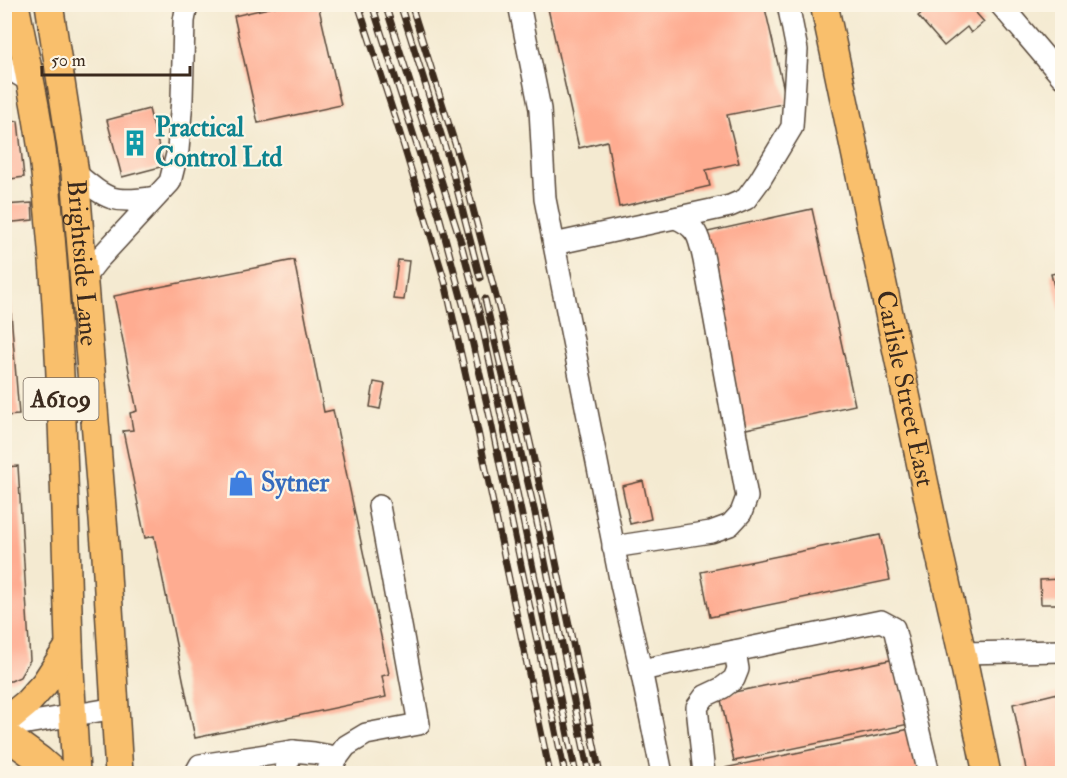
<svg xmlns="http://www.w3.org/2000/svg" width="1067" height="778" viewBox="0 0 1067 778" font-family="'IM FELL Double Pica',serif">
  <style>
    .building { fill: #feac91 }
    .lines { fill: none; stroke-linecap: round; stroke-linejoin: round }
    .minor-casing { stroke: #574739; stroke-width: 24 }
    .major-casing { stroke: #574739; stroke-width: 30 }
    .minor { stroke: #fff; stroke-width: 21 }
    .major { stroke: #f9bf6c; stroke-width: 27 }
    .rail-casing { stroke: #3b2a1e; stroke-width: 7 }
    .rail { stroke: #fcf5e5; stroke-width: 4.5; stroke-dasharray: 14; stroke-linecap: butt }
    .labels { text-anchor: middle; dominant-baseline: central; stroke-width: 4.5; stroke-linejoin: round; paint-order: stroke }
    .shield { fill: #fcf5e5; stroke: #75675a; stroke-width: 1.5 }
    .shield-label { font-size: 24px; font-weight: bold; fill: #3b2a1e }
    .culture-label { font-size: 26px; font-weight: bold; fill: #0d838f; stroke: #fcf5e5; text-anchor: start }
    .street-label { font-size: 26px; fill: #3b2a1e; stroke: #fcf5e5 }
    .shop-label { font-size: 26px; font-weight: bold; fill: #366cbe; stroke: #fcf5e5; text-anchor: start }
  </style>
  <rect width="100%" height="100%" fill="#fcf5e5"/>
  <filter id="ink" filterUnits="userSpaceOnUse"><feTurbulence type="fractalNoise" baseFrequency=".0167" numOctaves="2"/><feDisplacementMap in="SourceGraphic" scale="12" xChannelSelector="R" yChannelSelector="G"/><feConvolveMatrix kernelMatrix="1 2 1 2 8 2 1 2 1" color-interpolation-filters="sRGB"/></filter>
  <filter id="wash" filterUnits="userSpaceOnUse"><feTurbulence type="fractalNoise" baseFrequency=".008" numOctaves="4" result="noise"/><feDisplacementMap in="SourceGraphic" scale="24" xChannelSelector="R" yChannelSelector="G"/><feGaussianBlur stdDeviation="1.35" result="paint"/><feColorMatrix in="noise" values="0 0 0 0 0 0 0 0 0 0 0 0 0 0 0 0 0 1.4 0 .05"/><feComposite in="paint" operator="in"/></filter>
  <g filter="url(#wash)">
    <rect width="100%" height="100%" fill="#f4ead1"/>
    <g id="blocks">
      <g class="building">
        <polygon points="286,4 318,4 341,105 258,123 234,16"/>
        <polygon points="547,4 764,4 787,103 727,115 739,163 706,170 710,186 619,207 607,141 579,148"/>
        <polygon points="932,5 969,5 984,22 971,33 967,27 944,46 918,16"/>
        <polygon points="149,109 164,166 122,177 107,120"/>
        <polygon points="18,121 24,177 4,180 4,122"/>
        <polygon points="32,203 33,220 4,223 4,205"/>
        <polygon points="812,209 855,405 746,429 703,233"/>
        <polygon points="294,260 324,412 333,410 389,674 382,676 386,697 195,738 154,536 145,538 123,431 133,430 130,413 137,411 114,296"/>
        <polygon points="398,260 409,261 404,300 393,299"/>
        <polygon points="4,262 7,262 19,415 4,416"/>
        <polygon points="1062,272 1062,319 1051,274"/>
        <polygon points="374,382 385,384 380,409 370,407"/>
        <polygon points="18,466 30,660 20,677 11,681 4,681 4,467"/>
        <polygon points="643,481 651,519 630,524 622,486"/>
        <polygon points="880,535 890,580 710,617 701,572"/>
        <polygon points="1061,579 1062,604 1041,604 1040,580"/>
        <polygon points="895,659 909,724 734,761 720,695"/>
        <polygon points="1062,692 1062,774 1027,774 1013,704"/>
        <polygon points="910,729 919,774 710,774 710,771"/>
      </g>
    </g>
  </g>
  <g filter="url(#ink)">
    <use href="#blocks" fill-opacity="0" stroke="#574739" stroke-width="1.5"/>
    <g class="lines">
      <g class="minor-casing">
        <g id="minor">
          <polyline points="519,4 540,109 545,199 621,584 641,670 662,774"/>
          <polyline points="1000,4 1062,77"/>
          <polyline points="4,66 31,82"/>
          <path d="M75 173C108 200 112 204 155 197"/>
          <polyline points="554,244 730,206 746,199 760,180 792,127 797,50 788,4"/>
          <polyline points="83,279 97,261 170,182 178,150 182,99 184,21 187,4"/>
          <path d="M613 547 711 532 730 525 741 513 747 497 704 260C699 238 699 228 676 218"/>
          <polyline points="962,653 1062,651"/>
          <polyline points="641,670 881,621 894,628 929,774"/>
          <polyline points="4,727 116,708"/>
          <polyline points="195,774 200,765 293,751 314,753 336,757"/>
          <polyline points="285,774 287,764 293,751"/>
          <polyline points="327,774 328,770 346,746 366,734 419,724 379,506"/>
          <polyline points="704,774 697,707 705,696 722,688 734,679 738,669 735,651"/>
        </g>
      </g>
      <g class="major-casing">
        <g id="major">
          <path d="M15 4C26 61 39 117 45 174 62 330 64 486 69 642 70 686 74 730 76 774"/>
          <path id="s1" d="M49 4 75 173 106 557 119 774"/>
          <path id="s2" d="M824 4 938 547 962 653 987 774"/>
          <polyline points="4,722 27,703 45,683 69,646"/>
          <polyline points="4,734 40,760 56,774"/>
        </g>
      </g>
      <use href="#minor" class="minor"/>
      <use href="#major" class="major"/>
      <g class="rail-casing">
        <g id="rail">
          <polyline points="358,4 398,127 445,282 475,417 550,774"/>
          <polyline points="372,4 439,215 467,319 489,413 565,774"/>
          <polyline points="385,4 460,239 480,315 576,774"/>
          <polyline points="400,4 451,166 480,278"/>
          <polyline points="411,4 461,163 504,327 544,504 600,774"/>
          <polyline points="485,299 535,513 589,774"/>
        </g>
      </g>
      <use href="#rail" class="rail"/>
    </g>
  </g>
  <defs>
    <g id="building-bare" transform="scale(2.07)"><path d="M-4-6H4V6H1V3H-1V6H-4ZM-2.5-4.3h1.7v1.8h-1.7ZM.8-4.3h1.7v1.8H.8ZM-2.5-1h1.7V.8h-1.7ZM.8-1h1.7V.8H.8Z" fill="#0f9aa8" stroke="#fcf5e5" stroke-width="2.5" paint-order="stroke"/></g>
    <g id="shop-bare" transform="scale(2.07)"><path d="M-5-2.5h2.3a2.7 3.5 0 0 1 5.4 0H5L5.5 6h-11ZM-1.5-2.5h3a1.5 2.3 0 0 0-3 0Z" fill="#3f7fe0" stroke="#fcf5e5" stroke-width="2.5" paint-order="stroke"/></g>
  </defs>
  <g fill-rule="evenodd">
    <use href="#building-bare" x="135" y="143"/>
    <use href="#shop-bare" x="241" y="483"/>
  </g>
  <g class="labels">
    <rect class="shield" x="23.5" y="378" width="75" height="42" rx="4.5"/>
    <g class="shield-label">
      <text x="61" y="399">A6109</text>
    </g>
    <g class="culture-label">
      <text x="155" y="128">Practical<tspan x="155" dy="30">Control Ltd</tspan></text>
    </g>
    <g class="street-label">
      <text stroke="none"><textPath href="#s1" startOffset="261">Brightside Lane</textPath></text>
      <text stroke="none"><textPath href="#s2" startOffset="393">Carlisle Street East</textPath></text>
    </g>
    <g class="shop-label">
      <text x="261" y="483">Sytner</text>
    </g>
  </g>
  <rect width="1067" height="778" fill="none" stroke="#fcf5e5" stroke-width="24"/>
  <path d="M42 66v9h148v-9" fill="none" stroke="#3b2a1e" stroke-width="3"/>
  <text x="51" y="66" font-size="18" fill="#3b2a1e" stroke="#fcf5e5" stroke-width="4.5" paint-order="stroke">50 m</text>
</svg>
